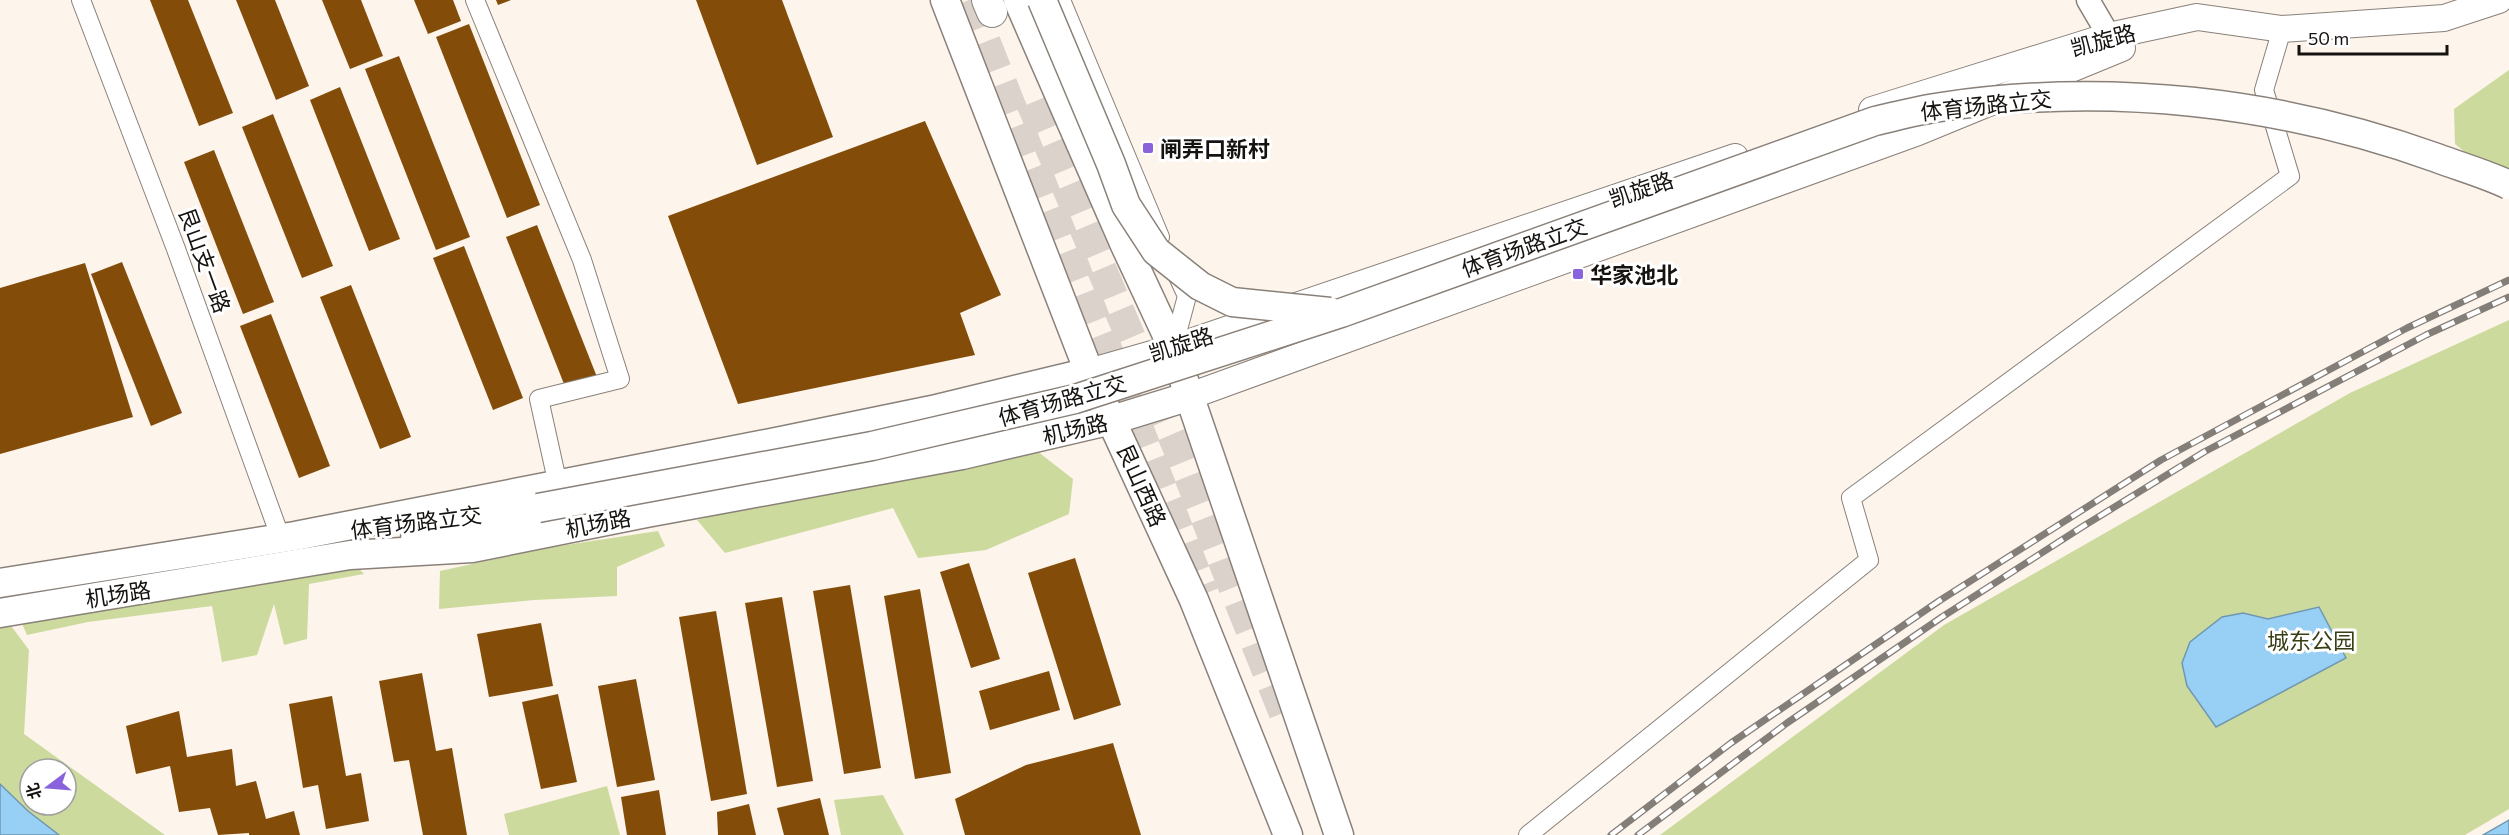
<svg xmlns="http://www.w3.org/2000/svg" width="2509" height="835" viewBox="0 0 2509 835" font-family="Commissioner,'Noto Sans SC',sans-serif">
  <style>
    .green { fill: #cdda9d; fill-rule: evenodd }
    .water { fill: #97d0f4; stroke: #7097b0; stroke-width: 1.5 }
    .building { fill: #834c08 }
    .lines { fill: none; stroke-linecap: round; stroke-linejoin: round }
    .trunk-tunnel { stroke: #dad2cb; stroke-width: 30; stroke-dasharray: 30 15; stroke-linecap: butt }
    .minor-casing { stroke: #898179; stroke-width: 20 }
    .tertiary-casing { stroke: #898179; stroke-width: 25 }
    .secondary-casing { stroke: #898179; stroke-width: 28 }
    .primary-casing { stroke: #898179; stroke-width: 31 }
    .trunk-casing { stroke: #898179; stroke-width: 32 }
    .minor { stroke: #fff; stroke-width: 18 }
    .tertiary { stroke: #fff; stroke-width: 22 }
    .secondary { stroke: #fff; stroke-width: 26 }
    .primary { stroke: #fff; stroke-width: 28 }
    .trunk { stroke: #fff; stroke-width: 30 }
    .rail-casing { stroke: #847e79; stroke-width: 7 }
    .rail { stroke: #fff; stroke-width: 4.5; stroke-dasharray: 14; stroke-linecap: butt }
    .primary-bridge-casing { stroke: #898179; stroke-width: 31; stroke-linecap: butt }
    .primary-bridge { stroke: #fff; stroke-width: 28 }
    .poi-dot { fill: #8962dc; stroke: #fff; stroke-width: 2 }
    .labels { text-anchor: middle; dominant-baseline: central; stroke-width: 6; stroke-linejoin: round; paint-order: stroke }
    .street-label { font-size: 22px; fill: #151210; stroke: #fff }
    .poi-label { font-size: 22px; font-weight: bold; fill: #151210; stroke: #fff; text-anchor: start }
    .park-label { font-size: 22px; fill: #373e14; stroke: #fff }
  </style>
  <rect width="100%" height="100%" fill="#fdf4ec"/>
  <g class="green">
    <polygon points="2509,70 2509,188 2455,144 2454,109"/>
    <polygon points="2509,320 2509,809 2465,835 1660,835 1944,625 2350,393"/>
    <polygon points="1037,451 1073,479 1069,514 986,550 918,558 893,508 725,553 697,520 755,505"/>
    <polygon points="658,531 665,546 617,567 617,596 534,600 439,609 440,571 546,548"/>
    <polygon points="355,564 364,574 309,584 307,639 284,645 274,604 257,655 222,662 212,606 88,622 27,635 20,619"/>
    <path d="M0 611 29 650 24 734 165 835H0ZM30 769H66V805H30Z"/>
    <polygon points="607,786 620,835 509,835 504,814"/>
    <polygon points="883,795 904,835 841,835 834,800"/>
  </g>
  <g class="water">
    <polygon points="2319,607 2346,658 2216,727 2187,686 2182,663 2190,642 2222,617 2243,613 2268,619"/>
    <polygon points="0,784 28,811 59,835 0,835"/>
    <polygon points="2509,820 2509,835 2483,835"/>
  </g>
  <g class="building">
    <polygon points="150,0 188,0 233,113 199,126"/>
    <polygon points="236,0 275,0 309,86 276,100"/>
    <polygon points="322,0 361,0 383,56 350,69"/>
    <polygon points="414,0 453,0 461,21 428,34"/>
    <polygon points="496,0 511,0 498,5"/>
    <polygon points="696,0 782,0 833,137 757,165"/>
    <polygon points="469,24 540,205 507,218 436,37"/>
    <polygon points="399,56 470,237 436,250 365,69"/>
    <polygon points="340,87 400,239 369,251 310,100"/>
    <polygon points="273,114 333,266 302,278 242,127"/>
    <polygon points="925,121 1001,295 960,313 975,355 738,404 668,216"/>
    <polygon points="214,150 274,302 243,314 184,162"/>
    <polygon points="537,225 597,377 566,389 506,237"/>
    <polygon points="464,246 523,398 493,410 433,258"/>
    <polygon points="122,262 182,413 151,426 91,274"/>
    <polygon points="85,263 133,417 0,454 0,288"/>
    <polygon points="351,285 411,437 380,449 320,297"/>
    <polygon points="271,314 330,466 299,478 240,326"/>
    <polygon points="1075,558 1121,705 1074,720 1028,573"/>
    <polygon points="969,563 1000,659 971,668 940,572"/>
    <polygon points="850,585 881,768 844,774 813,591"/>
    <polygon points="920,589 951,773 915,779 884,596"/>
    <polygon points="782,597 813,781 777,787 745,603"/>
    <polygon points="716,611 747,794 711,801 679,617"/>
    <polygon points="541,623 553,686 489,697 477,634"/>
    <polygon points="1049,671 1060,710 990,730 979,691"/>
    <polygon points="422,673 436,751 452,748 467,835 423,835 409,760 394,762 379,681"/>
    <polygon points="636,679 655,780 617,787 598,686"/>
    <polygon points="558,694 577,782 541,789 522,702"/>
    <polygon points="332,696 346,776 361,773 369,821 326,829 318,785 303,788 289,704"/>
    <polygon points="179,711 187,757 232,749 236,786 256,781 266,819 294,811 300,835 249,835 249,833 218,835 210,808 179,812 170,766 136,774 126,726"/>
    <polygon points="1113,743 1141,835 965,835 955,799 1026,765"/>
    <polygon points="659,790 666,835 627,835 621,797"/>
    <polygon points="820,798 829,835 784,835 777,808"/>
    <polygon points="749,804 756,835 718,835 717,812"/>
  </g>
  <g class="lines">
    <g class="trunk-tunnel">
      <polyline points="969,0 1204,594"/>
      <polyline points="1031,103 1176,444 1287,721"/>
    </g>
    <g class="minor-casing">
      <g id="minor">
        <polyline points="81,0 176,249 281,539"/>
        <polyline points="475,0 582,260 620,379 539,399 558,485"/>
        <polyline points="1061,0 1160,237"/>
        <polyline points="1173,348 1187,296 1175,270"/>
        <polyline points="1528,835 1869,560 1851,498 2290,176 2264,90 2282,29"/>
      </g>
    </g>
    <g class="tertiary-casing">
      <polyline id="tertiary" points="2088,0 2109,36"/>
    </g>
    <g class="secondary-casing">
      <g id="secondary">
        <polyline points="1872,110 2109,36 2197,17 2282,29 2444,18 2499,0"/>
        <polyline points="1089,372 1173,348 1735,157"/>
        <polyline points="1190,396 1918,132 2122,48"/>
      </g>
    </g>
    <g class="primary-casing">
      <g id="primary">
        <polyline points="945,0 1089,372 1194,600 1288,835"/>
        <polyline points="1018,0 1124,243 1173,348 1339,835"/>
        <polyline points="415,539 538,508"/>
        <polyline points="0,583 295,536 781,441 932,410 1089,372"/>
        <polyline points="0,613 350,555 472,548 646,513 962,455 1112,420 1190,396"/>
      </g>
    </g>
    <g class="trunk-casing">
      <polyline id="trunk" points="987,0 992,12"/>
    </g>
    <use href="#minor" class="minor"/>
    <use href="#tertiary" class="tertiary"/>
    <use href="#secondary" class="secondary"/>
    <use href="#primary" class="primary"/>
    <use href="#trunk" class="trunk"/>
    <g class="rail-casing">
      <g id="rail">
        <polyline points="1611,835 1731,743 1939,601 2161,460 2407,328 2509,280"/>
        <polyline points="1638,835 1787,723 1942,617 2082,527 2204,452 2426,335 2509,297"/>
      </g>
    </g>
    <use href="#rail" class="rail"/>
    <g class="primary-bridge-casing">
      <g id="primary-bridge">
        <polyline points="1042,0 1111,164 1126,205 1156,251 1200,286 1232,302 1330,312"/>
        <path d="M538 508 872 446 1075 399 1341 313 1875 121C1897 116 1919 110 1941 107 2107 82 2279 101 2437 158 2461 167 2486 174 2509 185"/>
      </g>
    </g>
    <use href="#primary-bridge" class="primary-bridge"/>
  </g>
  <g class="poi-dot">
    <rect x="1142" y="142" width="12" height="12" rx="3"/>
    <rect x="1572" y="268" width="12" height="12" rx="3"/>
  </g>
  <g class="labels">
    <g class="street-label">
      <text transform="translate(2103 40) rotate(-15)">凯旋路</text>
      <text transform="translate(1986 105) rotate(-6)">体育场路立交</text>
      <text transform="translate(1641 189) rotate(-19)">凯旋路</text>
      <text transform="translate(1524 247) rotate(-20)">体育场路立交</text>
      <text transform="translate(205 260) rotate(70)">艮山支一路</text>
      <text transform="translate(1181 344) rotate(-18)">凯旋路</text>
      <text transform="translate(1062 400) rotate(-16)">体育场路立交</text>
      <text transform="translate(1075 429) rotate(-13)">机场路</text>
      <text transform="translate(1142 485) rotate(66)">艮山西路</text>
      <text transform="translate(416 522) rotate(-7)">体育场路立交</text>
      <text transform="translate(598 523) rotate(-11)">机场路</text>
      <text transform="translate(118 594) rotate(-9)">机场路</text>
    </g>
    <g class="poi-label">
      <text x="1160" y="148">闸弄口新村</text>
      <text x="1590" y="274">华家池北</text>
    </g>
    <g class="park-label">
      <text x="2311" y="640">城东公园</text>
    </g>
  </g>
  <g transform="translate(48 787) rotate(254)"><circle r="28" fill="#ffffff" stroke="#a1a09f" stroke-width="1.5"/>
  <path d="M0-4.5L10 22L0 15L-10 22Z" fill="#8962dc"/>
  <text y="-9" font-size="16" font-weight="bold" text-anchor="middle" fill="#151210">北</text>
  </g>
  <path d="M2299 45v9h148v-9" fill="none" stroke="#151210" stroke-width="3"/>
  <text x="2308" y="45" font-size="18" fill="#151210" stroke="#ffffff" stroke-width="4.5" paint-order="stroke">50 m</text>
</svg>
